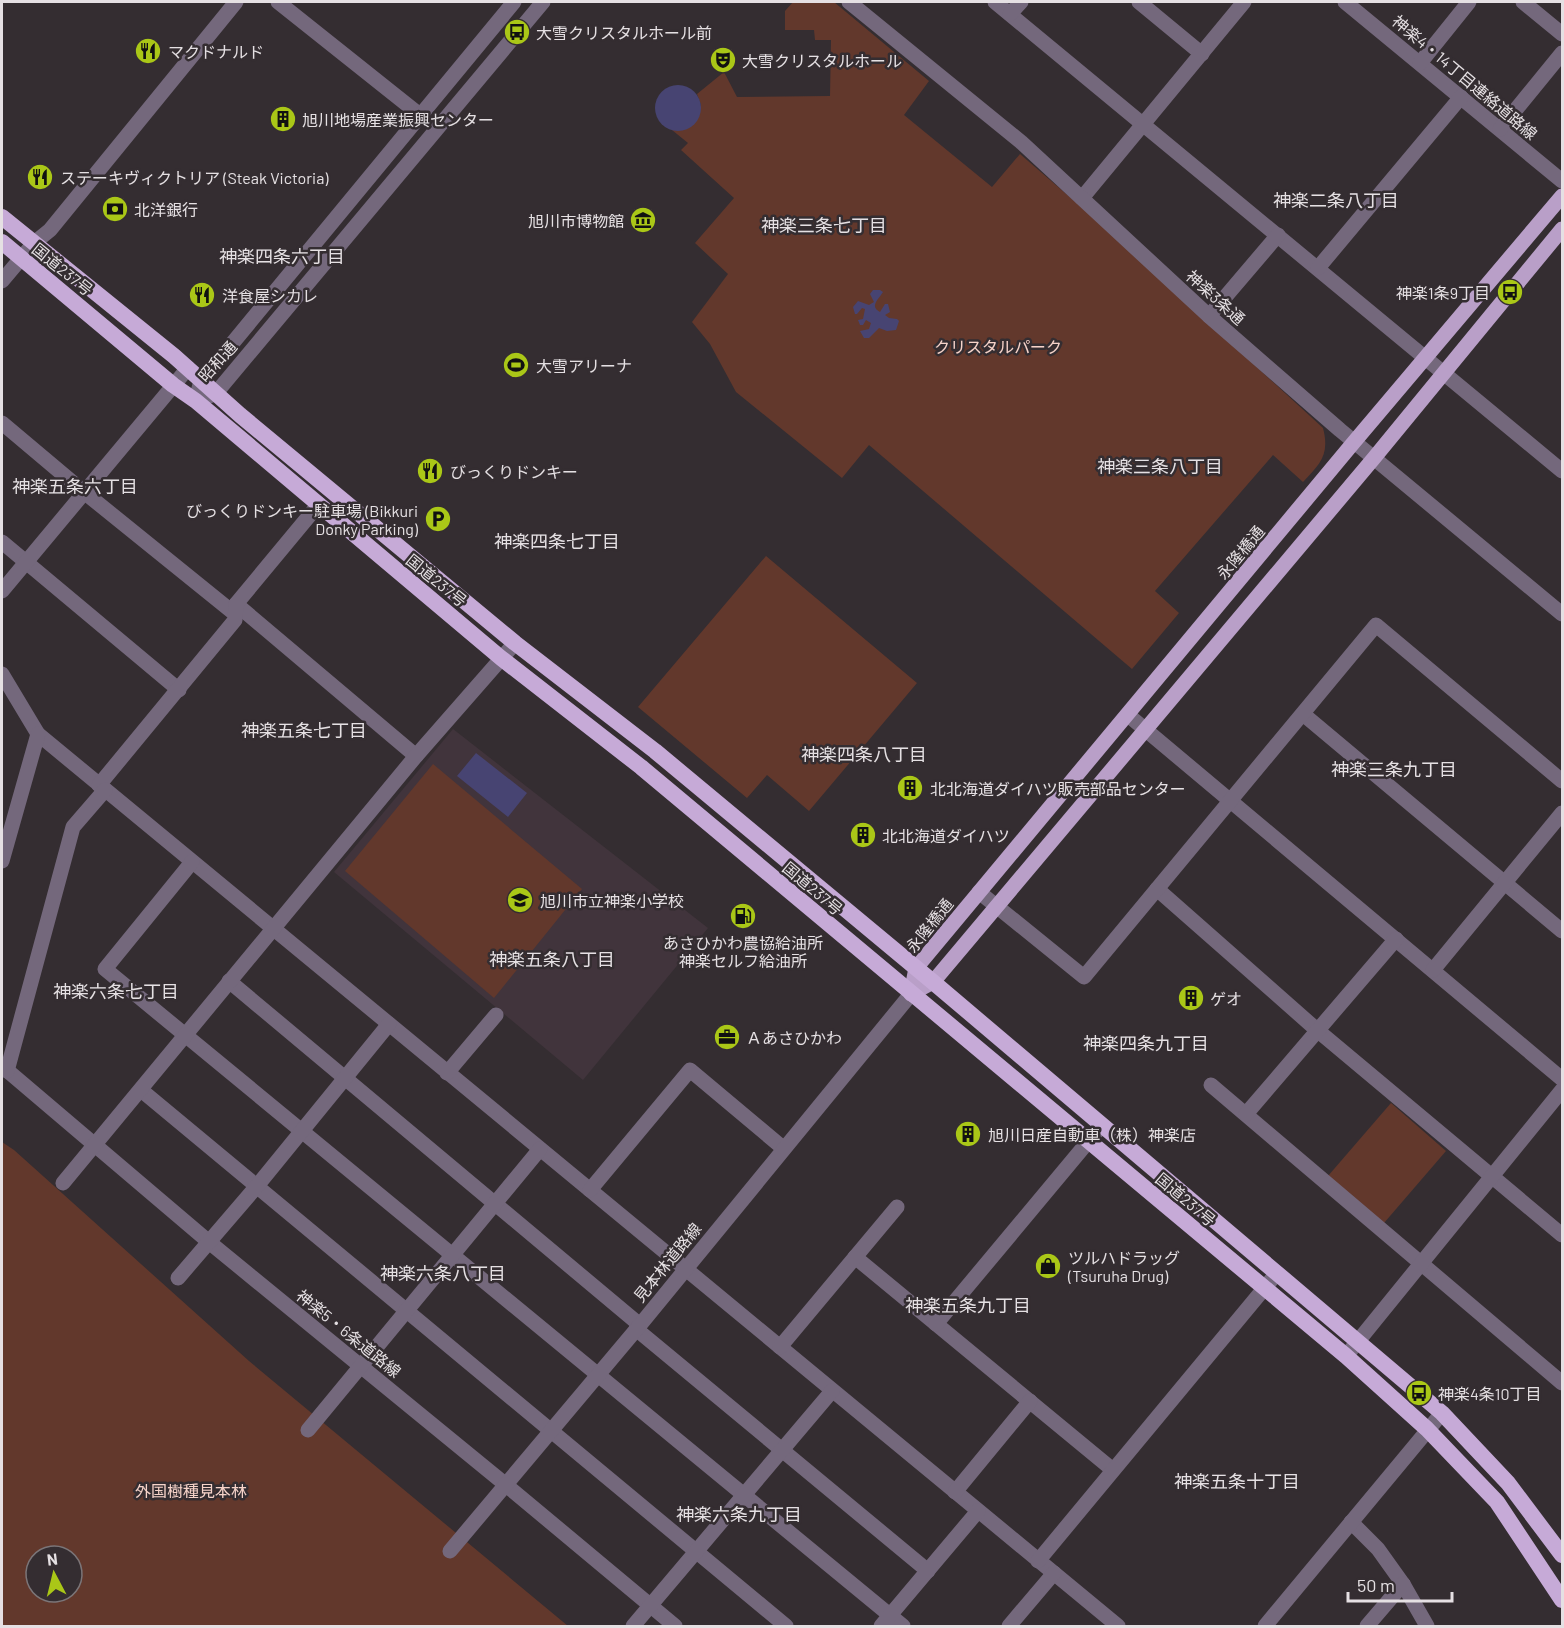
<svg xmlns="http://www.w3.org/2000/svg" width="1564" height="1628" viewBox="0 0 1564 1628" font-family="Barlow,'Noto Sans JP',sans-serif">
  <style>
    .built { fill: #41343c }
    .green { fill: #62382c; fill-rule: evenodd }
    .water { fill: #474472 }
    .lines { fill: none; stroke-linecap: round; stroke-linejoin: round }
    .minor { stroke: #74687c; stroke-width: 15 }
    .tertiary { stroke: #74687c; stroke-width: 15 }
    .primary { stroke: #b99fc8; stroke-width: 15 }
    .trunk { stroke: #c6aad7; stroke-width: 16 }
    .labels { text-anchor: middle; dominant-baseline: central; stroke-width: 5; stroke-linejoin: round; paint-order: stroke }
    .poi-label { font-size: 16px; fill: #e5e0e3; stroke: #342d31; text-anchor: start }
    .street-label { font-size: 16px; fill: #e5e0e3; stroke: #342d31 }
    .park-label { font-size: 16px; fill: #f6d3c9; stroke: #342d31 }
    .neighbourhood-label { font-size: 18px; fill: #e5e0e3; stroke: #342d31 }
  </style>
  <rect width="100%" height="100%" fill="#342d31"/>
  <polygon class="built" points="453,729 708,928 583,1080 334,872"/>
  <g class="green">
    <path d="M793 2H834L929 81 904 115 992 187 1020 154 1101 224 1323 428C1330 455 1320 464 1303 482L1273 455 1155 591 1179 613 1132 669 869 445 842 478 736 392 710 344 692 322 728 274 695 243 734 198 681 150 688 143 672 130 688 128 701 105 697 94 724 72 737 97 830 96 831 40H815L814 30H785V11Z"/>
    <polygon points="766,556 917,683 809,811 767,775 747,798 638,707"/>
    <polygon points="433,764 582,889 494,998 345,871"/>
    <polygon points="1391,1103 1446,1151 1384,1223 1328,1176"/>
    <path d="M2 1142 14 1150 249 1361 568 1626H2ZM36 1556H72V1592H36Z"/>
  </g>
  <g class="water">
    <circle cx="678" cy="108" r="23"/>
    <path d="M873 290H880L883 292C879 299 869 306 880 312L885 304H888L890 312 885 315 889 318 897 319 899 321 896 330 887 331 879 328 869 338H864L860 331 869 329 871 323 866 320 863 325H860L858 320 863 319 865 309 862 308 857 314H855L853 307 858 301 869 305 874 302 870 294Z"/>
    <polygon points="476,753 527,793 508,817 457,776"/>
  </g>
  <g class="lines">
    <g class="minor">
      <polyline points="278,2 420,115"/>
      <polyline points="995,2 1562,471"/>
      <polyline points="1139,2 1202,54"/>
      <polyline points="1345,2 1562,181"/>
      <polyline points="1523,2 1562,34"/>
      <polyline points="1010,14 1021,2"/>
      <polyline points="1420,63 1469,2"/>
      <polyline points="1500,129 1562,53"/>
      <polyline points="1082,198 1244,2"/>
      <polyline points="1318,268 1461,97"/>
      <polyline points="2,281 34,243 50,230 236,2"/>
      <polyline points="1209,316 1278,235"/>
      <polyline points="2,423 84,492 235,614"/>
      <polyline points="2,542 179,690"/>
      <polyline points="2,591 188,368"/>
      <polyline points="236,604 416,756"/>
      <polyline points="2,674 38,734 1118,1626"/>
      <polyline points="1303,714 1562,931"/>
      <polyline points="1128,715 1562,1079"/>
      <polyline points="99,785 235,620 236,604 319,504"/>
      <polyline points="2,861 38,734"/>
      <polyline points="192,862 105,969 903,1626"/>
      <polyline points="1157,889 1317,1030 1562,1235"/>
      <polyline points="979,892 1084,977 1376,625 1562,781"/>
      <polyline points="1433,970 1562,813"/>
      <polyline points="229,981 640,1325"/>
      <polyline points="2,1066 209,1242 506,1485 675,1626"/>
      <polyline points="7,1071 73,827 105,790"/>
      <polyline points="447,1073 496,1015"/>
      <polyline points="1211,1085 1562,1383"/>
      <polyline points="141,1090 786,1626"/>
      <polyline points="1246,1114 1396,939"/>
      <polyline points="63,1183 416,756 515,643"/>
      <polyline points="590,1190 690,1070 783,1148"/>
      <polyline points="855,1257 1113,1470"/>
      <polyline points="178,1278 257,1186 389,1024"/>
      <polyline points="936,1324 1102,1125"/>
      <polyline points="636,1329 928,1571"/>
      <polyline points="780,1347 897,1207"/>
      <polyline points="1346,1356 1562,1090"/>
      <polyline points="308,1430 540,1149"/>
      <polyline points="955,1492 1030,1401"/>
      <polyline points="1351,1522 1378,1549 1403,1584 1427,1626"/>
      <polyline points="450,1551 640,1325 911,994"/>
      <polyline points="1038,1561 1277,1273"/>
      <polyline points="633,1626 832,1391"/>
      <polyline points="881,1626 978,1511"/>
      <polyline points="1009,1626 1054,1573"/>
      <polyline points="1265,1626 1442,1413"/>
      <polyline points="1367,1626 1403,1584"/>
    </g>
    <g class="tertiary">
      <polyline points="849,2 1021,142 1209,316 1340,430 1562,614"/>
      <polyline points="198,392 201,381 221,357 514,2"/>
      <polyline points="205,398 216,393 543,2"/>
    </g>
    <g class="primary">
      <polyline points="911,994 916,968 1354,442 1562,196"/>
      <polyline points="911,994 933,982 1374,458 1562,229"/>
    </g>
    <g class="trunk">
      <polyline points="2,217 174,356 240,415 515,643 655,751 933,982 1442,1413 1508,1483 1562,1555"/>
      <polyline points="2,242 173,385 196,401 501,658 641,767 1346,1356 1427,1429 1497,1502 1562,1600"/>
    </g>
  </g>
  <defs>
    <g id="bus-disc" transform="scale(1.35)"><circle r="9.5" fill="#aac717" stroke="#342d31"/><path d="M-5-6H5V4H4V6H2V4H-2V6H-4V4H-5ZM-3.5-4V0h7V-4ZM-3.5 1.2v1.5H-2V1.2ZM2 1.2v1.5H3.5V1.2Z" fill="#111"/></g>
    <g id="restaurant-disc" transform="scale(1.35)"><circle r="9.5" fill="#aac717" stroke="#342d31"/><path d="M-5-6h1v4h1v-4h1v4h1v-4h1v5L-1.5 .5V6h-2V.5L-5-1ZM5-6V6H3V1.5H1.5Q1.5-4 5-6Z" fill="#111"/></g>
    <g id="theatre-disc" transform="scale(1.35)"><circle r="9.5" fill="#aac717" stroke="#342d31"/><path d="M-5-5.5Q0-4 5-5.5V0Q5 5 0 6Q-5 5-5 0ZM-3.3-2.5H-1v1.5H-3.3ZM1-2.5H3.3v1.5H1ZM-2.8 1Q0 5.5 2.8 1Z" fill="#111"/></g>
    <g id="building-disc" transform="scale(1.35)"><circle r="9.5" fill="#aac717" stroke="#342d31"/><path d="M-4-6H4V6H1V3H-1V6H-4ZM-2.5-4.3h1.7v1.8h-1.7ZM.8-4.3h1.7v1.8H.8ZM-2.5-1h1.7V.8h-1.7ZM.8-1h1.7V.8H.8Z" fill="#111"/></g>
    <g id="bank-disc" transform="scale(1.35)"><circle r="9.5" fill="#aac717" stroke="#342d31"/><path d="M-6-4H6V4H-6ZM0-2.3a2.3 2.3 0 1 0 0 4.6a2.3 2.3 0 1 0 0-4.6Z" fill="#111"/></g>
    <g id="museum-disc" transform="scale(1.35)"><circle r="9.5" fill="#aac717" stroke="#342d31"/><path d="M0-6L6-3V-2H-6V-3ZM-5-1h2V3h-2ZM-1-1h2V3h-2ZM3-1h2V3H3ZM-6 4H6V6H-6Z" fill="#111"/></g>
    <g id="stadium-disc" transform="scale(1.35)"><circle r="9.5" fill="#aac717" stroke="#342d31"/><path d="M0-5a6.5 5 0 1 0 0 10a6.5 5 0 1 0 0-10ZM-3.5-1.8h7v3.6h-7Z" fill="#111"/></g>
    <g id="parking-disc" transform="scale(1.35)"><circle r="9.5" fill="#aac717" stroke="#342d31"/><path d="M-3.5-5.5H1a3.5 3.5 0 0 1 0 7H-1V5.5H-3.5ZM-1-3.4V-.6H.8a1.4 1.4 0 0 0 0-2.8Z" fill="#111"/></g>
    <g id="school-disc" transform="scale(1.35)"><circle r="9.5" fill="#aac717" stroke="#342d31"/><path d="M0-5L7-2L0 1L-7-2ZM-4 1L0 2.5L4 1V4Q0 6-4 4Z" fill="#111"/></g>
    <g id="fuel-disc" transform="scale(1.35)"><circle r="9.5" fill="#aac717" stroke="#342d31"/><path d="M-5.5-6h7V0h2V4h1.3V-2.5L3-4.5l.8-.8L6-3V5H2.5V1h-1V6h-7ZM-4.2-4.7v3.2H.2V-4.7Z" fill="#111"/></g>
    <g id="office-disc" transform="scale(1.35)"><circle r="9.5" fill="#aac717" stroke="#342d31"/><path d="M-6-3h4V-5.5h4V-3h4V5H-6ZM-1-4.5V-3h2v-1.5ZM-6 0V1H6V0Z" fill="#111"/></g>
    <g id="shop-disc" transform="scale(1.35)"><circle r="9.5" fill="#aac717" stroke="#342d31"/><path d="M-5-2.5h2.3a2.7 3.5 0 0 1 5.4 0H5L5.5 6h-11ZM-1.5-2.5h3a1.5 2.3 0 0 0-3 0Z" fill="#111"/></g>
  </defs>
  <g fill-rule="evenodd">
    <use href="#bus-disc" x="517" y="32"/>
    <use href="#restaurant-disc" x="148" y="51"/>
    <use href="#theatre-disc" x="723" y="60"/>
    <use href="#building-disc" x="283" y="119"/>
    <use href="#restaurant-disc" x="40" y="177"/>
    <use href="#bank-disc" x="115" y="209"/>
    <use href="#museum-disc" x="643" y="220"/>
    <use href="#bus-disc" x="1510" y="292"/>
    <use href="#restaurant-disc" x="202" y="295"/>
    <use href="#stadium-disc" x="516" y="365"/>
    <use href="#restaurant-disc" x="430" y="471"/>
    <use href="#parking-disc" x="438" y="519"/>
    <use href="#building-disc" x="910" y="788"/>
    <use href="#building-disc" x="863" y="835"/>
    <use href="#school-disc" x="520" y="900"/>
    <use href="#fuel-disc" x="743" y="916"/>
    <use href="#building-disc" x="1191" y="998"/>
    <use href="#office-disc" x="727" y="1037"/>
    <use href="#building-disc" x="968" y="1134"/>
    <use href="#shop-disc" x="1048" y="1266"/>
    <use href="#bus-disc" x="1419" y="1393"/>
  </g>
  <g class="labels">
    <g class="poi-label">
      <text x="536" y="32">大雪クリスタルホール前</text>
      <text x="168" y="51">マクドナルド</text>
      <text x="742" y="60">大雪クリスタルホール</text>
      <text x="302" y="119">旭川地場産業振興センター</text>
      <text x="60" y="177">ステーキヴィクトリア (Steak Victoria)</text>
      <text x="134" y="209">北洋銀行</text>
      <text x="624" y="220" text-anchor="end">旭川市博物館</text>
      <text x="1490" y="292" text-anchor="end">神楽1条9丁目</text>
      <text x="222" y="295">洋食屋シカレ</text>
      <text x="536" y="365">大雪アリーナ</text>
      <text x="450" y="471">びっくりドンキー</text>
      <text x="418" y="510" text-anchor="end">びっくりドンキー駐車場 (Bikkuri<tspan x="418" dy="18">Donky Parking)</tspan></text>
      <text x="930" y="788">北北海道ダイハツ販売部品センター</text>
      <text x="882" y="835">北北海道ダイハツ</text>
      <text x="540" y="900">旭川市立神楽小学校</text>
      <text x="743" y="942" text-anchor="middle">あさひかわ農協給油所<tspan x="743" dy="18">神楽セルフ給油所</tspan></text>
      <text x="1210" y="998">ゲオ</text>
      <text x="746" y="1037">Ａあさひかわ</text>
      <text x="988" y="1134">旭川日産自動車（株）神楽店</text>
      <text x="1068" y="1257">ツルハドラッグ<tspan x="1068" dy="18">(Tsuruha Drug)</tspan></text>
      <text x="1438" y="1393">神楽4条10丁目</text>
    </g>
    <g class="street-label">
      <text transform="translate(1465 77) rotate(40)">神楽4・14丁目連絡道路線</text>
      <text transform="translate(63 269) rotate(39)">国道237号</text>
      <text transform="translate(1216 297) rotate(42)">神楽3条通</text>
      <text transform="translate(217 361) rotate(-48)">昭和通</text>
      <text transform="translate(1240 552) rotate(-50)">永隆橋通</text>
      <text transform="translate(437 580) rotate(39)">国道237号</text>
      <text transform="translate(813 888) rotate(40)">国道237号</text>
      <text transform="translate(929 925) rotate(-51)">永隆橋通</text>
      <text transform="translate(1186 1199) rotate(40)">国道237号</text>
      <text transform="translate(667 1262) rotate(-51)">見本林道路線</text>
      <text transform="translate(349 1333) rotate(39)">神楽5・6条道路線</text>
    </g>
    <g class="park-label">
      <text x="998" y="346">クリスタルパーク</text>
      <text x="191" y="1490">外国樹種見本林</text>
    </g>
    <g class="neighbourhood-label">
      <text x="1336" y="200">神楽二条八丁目</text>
      <text x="824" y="225">神楽三条七丁目</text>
      <text x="282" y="256">神楽四条六丁目</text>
      <text x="1160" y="466">神楽三条八丁目</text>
      <text x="75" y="486">神楽五条六丁目</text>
      <text x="557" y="541">神楽四条七丁目</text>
      <text x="304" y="730">神楽五条七丁目</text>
      <text x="864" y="754">神楽四条八丁目</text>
      <text x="1394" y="769">神楽三条九丁目</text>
      <text x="552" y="959">神楽五条八丁目</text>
      <text x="116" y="991">神楽六条七丁目</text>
      <text x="1146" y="1043">神楽四条九丁目</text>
      <text x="443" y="1273">神楽六条八丁目</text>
      <text x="968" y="1305">神楽五条九丁目</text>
      <text x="1237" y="1481">神楽五条十丁目</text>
      <text x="739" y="1514">神楽六条九丁目</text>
    </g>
  </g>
  <rect width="1564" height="1628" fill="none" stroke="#e5e0e3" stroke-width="6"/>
  <g transform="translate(54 1574) rotate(353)"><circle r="28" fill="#342d31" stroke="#7b7578" stroke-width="1.5"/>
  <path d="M0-4.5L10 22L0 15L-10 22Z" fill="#aac717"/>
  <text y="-9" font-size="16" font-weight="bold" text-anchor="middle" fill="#e5e0e3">N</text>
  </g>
  <path d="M1348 1592v9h104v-9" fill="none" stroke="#e5e0e3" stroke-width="3"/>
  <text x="1357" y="1592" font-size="18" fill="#e5e0e3" stroke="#342d31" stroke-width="4.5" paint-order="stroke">50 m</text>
</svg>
